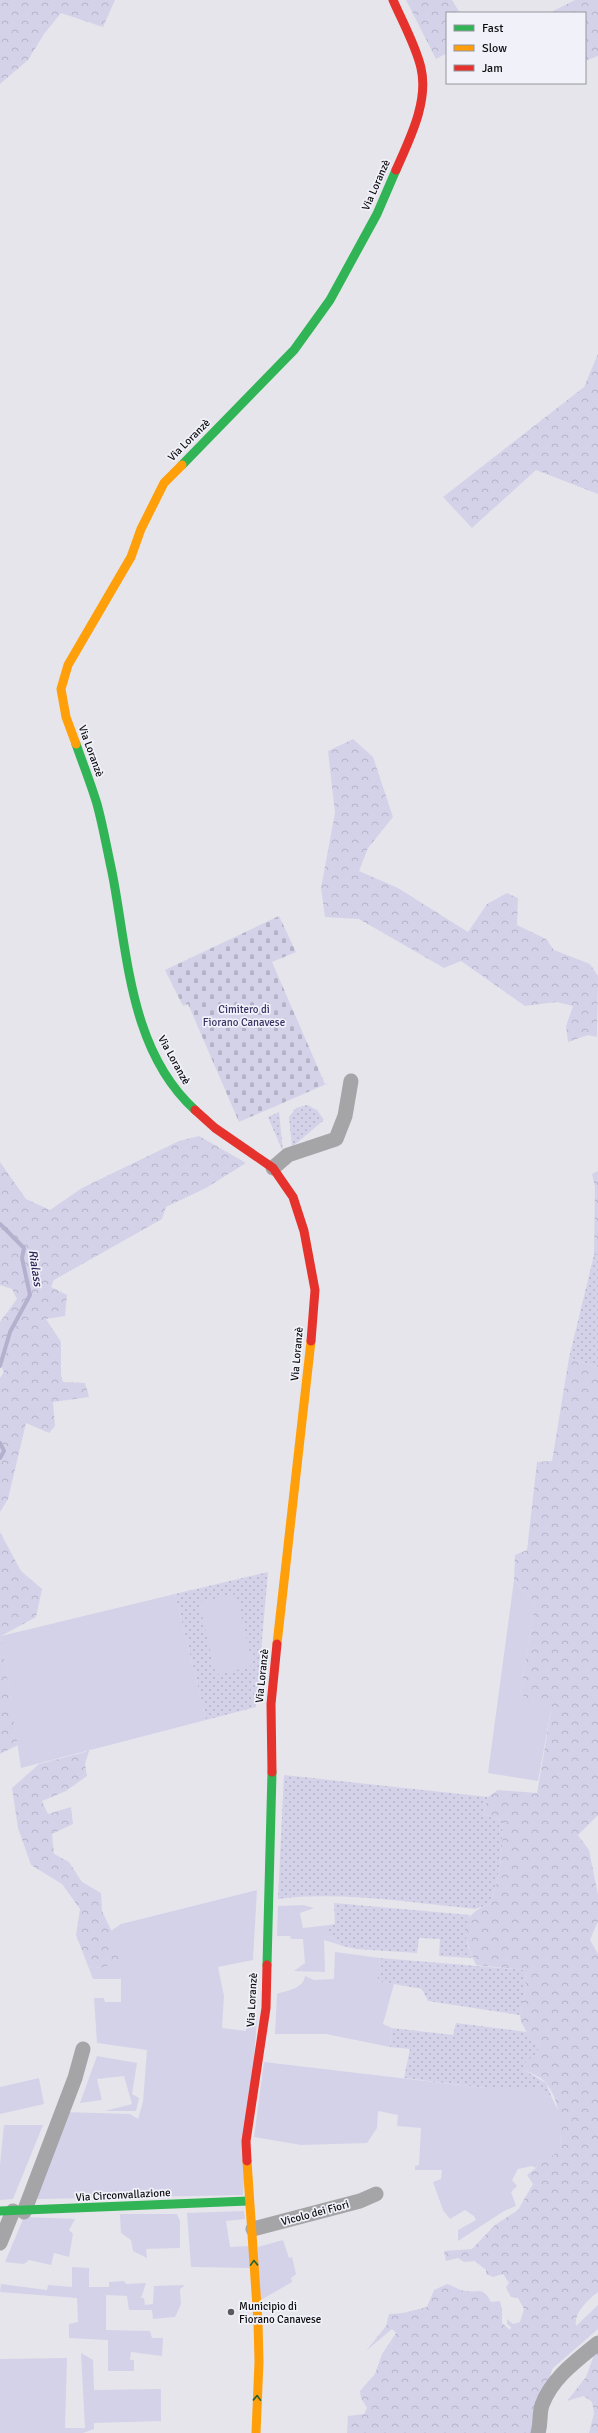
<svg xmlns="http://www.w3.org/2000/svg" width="598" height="2433" viewBox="0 0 598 2433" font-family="Signika,sans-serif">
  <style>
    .grass { fill: url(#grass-dots) }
    .forest { fill: url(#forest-crowns) }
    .cemetery { fill: url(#cemetery-stones) }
    .green { fill: #d4d2e9 }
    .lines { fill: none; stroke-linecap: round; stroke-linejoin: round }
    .stream { stroke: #b4b0ce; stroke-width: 4 }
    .street { stroke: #a5a4a7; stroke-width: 15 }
    .fast { stroke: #30b455; stroke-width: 9 }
    .slow { stroke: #ff9f0a; stroke-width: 9 }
    .jam { stroke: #e5322d; stroke-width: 9 }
    .oneway { stroke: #1f6133 }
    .poi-dot { fill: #5a595d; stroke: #f1f1fa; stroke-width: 1.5 }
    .labels { text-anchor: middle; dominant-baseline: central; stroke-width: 3.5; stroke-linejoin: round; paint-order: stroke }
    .street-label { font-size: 11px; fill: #0e0e11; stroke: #f1f1fa }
    .park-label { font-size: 11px; fill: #3b3266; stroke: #f1f1fa }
    .poi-label { font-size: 11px; fill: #0e0e11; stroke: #f1f1fa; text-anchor: start }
    .water-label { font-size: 12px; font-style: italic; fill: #2d2254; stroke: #f1f1fa }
  </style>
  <defs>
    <pattern id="grass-dots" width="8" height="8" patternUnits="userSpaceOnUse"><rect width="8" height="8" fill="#d4d2e9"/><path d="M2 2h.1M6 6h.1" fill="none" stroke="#b5b3c7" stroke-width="1.8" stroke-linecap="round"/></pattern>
    <pattern id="forest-crowns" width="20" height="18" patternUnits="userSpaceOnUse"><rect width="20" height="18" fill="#d4d2e9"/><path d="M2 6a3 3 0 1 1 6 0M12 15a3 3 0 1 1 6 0" fill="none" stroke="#b5b3c7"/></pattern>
    <pattern id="cemetery-stones" width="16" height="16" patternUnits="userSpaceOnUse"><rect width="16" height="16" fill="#d4d2e9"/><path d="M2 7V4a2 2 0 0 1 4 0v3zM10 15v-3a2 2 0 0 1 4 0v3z" fill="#b5b3c7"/></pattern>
  </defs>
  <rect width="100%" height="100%" fill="#e6e5eb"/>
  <g class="grass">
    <polygon points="307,1105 317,1110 324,1120 292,1147 289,1117 296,1108"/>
    <polygon points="279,1112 283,1152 268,1117"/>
    <polygon points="598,1254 598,1368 569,1358 594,1255"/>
    <polygon points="268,1572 256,1707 206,1720 175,1594"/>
    <path d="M284 1775 488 1797 483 1814 503 1821C502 1851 502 1878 488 1905L475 1909C415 1903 338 1891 278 1899Z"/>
    <path d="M334 1903 470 1915C465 1933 465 1942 473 1958L439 1956 440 1939 419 1938 417 1953 356 1949 343 1946 329 1936V1925L335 1924Z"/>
    <polygon points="380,1958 525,1970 526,1987 520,2015 428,2001 422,1989 377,1981"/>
    <polygon points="456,2023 527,2032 532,2041 539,2045 537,2055 524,2070 546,2083 552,2098 545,2096 536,2088 485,2088 404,2078 410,2049 390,2047 392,2028 453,2035"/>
  </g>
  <g class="forest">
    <polygon points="0,0 115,0 103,27 61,13 44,34 28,60 0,84"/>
    <polygon points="406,0 452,0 460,13 447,13 447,53 436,59"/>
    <polygon points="575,0 598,0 598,56 585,61 585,13 549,13"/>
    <polygon points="598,354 598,494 536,470 472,528 443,497 584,387"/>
    <polygon points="353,739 373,757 393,817 368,848 359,871 398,888 468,932 487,904 507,893 518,898 517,925 546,939 554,950 590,964 598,976 597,1037 588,1035 568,1042 566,1026 573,1006 557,1002 525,1006 461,961 444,968 359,919 325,917 321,888 335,813 328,751"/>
    <polygon points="199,1136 246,1163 206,1188 166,1207 162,1219 54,1280 51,1287 67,1295 65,1316 46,1319 61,1342 61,1374 63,1382 85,1383 89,1397 53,1402 55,1426 49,1433 26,1423 8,1499 0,1512 0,1378 4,1372 0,1364 0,1322 17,1299 12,1289 0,1285 0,1162 26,1199 50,1210 82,1188 179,1141"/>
    <polygon points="598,1171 598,1254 594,1255 595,1187 592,1174"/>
    <path d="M569 1358 598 1368V1815L578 1835 589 1850 598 1895V1921L590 1940 598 1954V2292C588 2300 574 2312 576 2326L598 2305V2329L553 2368 533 2418V2433H347L348 2416 364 2414 367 2408 361 2398 360 2391 375 2374 382 2354 396 2333 392 2329 366 2351 386 2326 389 2314 403 2313 427 2307 434 2290 447 2284C453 2286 459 2290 465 2291 479 2293 483 2286 491 2302L500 2301 502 2309V2323L510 2330 511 2327 507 2324V2319L513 2324 520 2322 524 2309 518 2298 511 2297 506 2287 509 2283 503 2274 493 2277 486 2274V2270L475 2261 464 2262 458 2258 446 2261 444 2251 472 2249 495 2225 518 2210 533 2184 527 2175 536 2168 539 2159 560 2150C561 2127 561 2102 546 2083 541 2077 531 2073 524 2070L526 2060 537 2055 539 2045 532 2041 521 2022 520 2015 526 1987 525 1970 476 1965C466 1941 455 1916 488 1905 502 1878 502 1851 503 1821L483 1814 488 1797 498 1790 537 1793 551 1711 520 1694 535 1603 514 1580 515 1555 527 1550 537 1462 552 1461Z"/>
    <polygon points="0,1532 21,1571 42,1589 36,1617 1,1636 18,1745 0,1754"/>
    <polygon points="89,1751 85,1764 87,1776 66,1791 42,1801 48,1814 71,1807 73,1824 52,1834 54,1854 69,1862 82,1882 101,1893 102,1911 112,1932 100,1939 124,1962 101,1968 88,1966 76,1935 80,1909 62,1884 31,1865 18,1828 12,1788 39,1764"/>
    <polygon points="598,2352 598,2433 589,2433 594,2413 592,2402 584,2396 567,2401 586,2377 594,2355"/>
  </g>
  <polygon class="cemetery" points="279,916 296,952 272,962 325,1084 331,1082 239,1122 188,1004 183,1006 165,970"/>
  <g class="green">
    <polygon points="514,1580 535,1603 520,1694 551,1710 538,1781 488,1773"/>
    <polygon points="175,1594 206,1720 21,1768 1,1636"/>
    <polygon points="236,1594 253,1666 216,1675 199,1602"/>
    <polygon points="257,1890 253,1960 218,1967 224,1996 222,2028 246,2031 246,2020 257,2020 243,2195 38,2199 35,2196 63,2112 130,2114 138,2119 143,2102 147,2050 97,2043 94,1998 104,1998 105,2002 121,2002 121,1979 93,1979 88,1966 101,1968 123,1961 99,1939 121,1924"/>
    <polygon points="303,1905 314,1908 300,1913 303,1928 329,1925 329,1936 343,1946 324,1940 325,1972 294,1971 305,1963 303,1939 291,1939 290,1936 277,1936 278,1906"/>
    <path d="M335 1952 380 1958 377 1981 394 1984 383 2024 392 2028 390 2047 326 2034H275L277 1994C288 1990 303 1989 305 1976L314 1980 334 1979Z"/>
    <polygon points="97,2056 137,2063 132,2094 139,2098 136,2111 105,2111 132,2104 124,2076 97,2079 102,2100 80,2103"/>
    <polygon points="264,2062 485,2088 535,2088 539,2084 545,2096 552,2098 559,2112 561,2124 560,2150 548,2159 539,2159 536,2168 532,2166 518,2169 512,2180 517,2186 511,2192 516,2206 504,2211 458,2241 458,2230 476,2220 474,2216 465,2210 450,2219 443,2210 433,2182 441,2179 442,2170 415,2170 415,2166 419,2165 421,2128 397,2126 398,2115 378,2111 377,2128 367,2143 301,2145 254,2137"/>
    <polygon points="39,2078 44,2104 0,2114 0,2087"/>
    <polygon points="4,2125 43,2125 13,2199 0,2200 0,2165"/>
    <polygon points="244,2211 245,2219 226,2221 230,2247 249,2246 251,2268 191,2267 187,2213"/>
    <polygon points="120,2214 177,2214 180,2221 180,2248 146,2249 147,2258 133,2251 131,2240 121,2233"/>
    <polygon points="24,2217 75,2219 69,2230 73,2234 69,2257 54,2253 51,2265 29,2260 24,2264 5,2262"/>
    <polygon points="283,2240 289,2258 292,2257 296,2274 291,2278 292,2282 259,2301 258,2247"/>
    <polygon points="72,2267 89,2268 89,2287 109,2287 109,2282 124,2281 126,2284 146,2283 141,2298 144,2298 145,2305 153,2304 154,2286 185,2285 180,2289 181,2304 175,2317 153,2319 152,2310 129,2310 127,2296 106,2295 106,2330 150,2331 152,2338 163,2338 162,2356 131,2352 130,2360 134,2360 134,2371 108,2371 108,2340 69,2338 69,2324 78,2322 77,2298 0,2292 1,2284 47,2290 48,2285 72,2287"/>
    <polygon points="81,2353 93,2360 94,2390 161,2389 161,2421 94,2423 94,2429 83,2433 0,2433 0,2359 67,2358 65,2428 85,2428"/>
  </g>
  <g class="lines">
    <g class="stream">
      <polyline points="0,1224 24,1248 22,1258 30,1295 10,1332 0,1366"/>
      <polyline points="0,1443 4,1451 0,1458"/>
    </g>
    <g class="street">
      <polyline points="273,1168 288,1155 336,1139 345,1116 351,1081"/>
      <polyline points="24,2212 75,2078 83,2049"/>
      <polyline points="253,2229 360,2201 376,2194"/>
      <polyline points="0,2243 13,2211"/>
      <path d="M538 2433C541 2424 539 2414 542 2405 552 2378 576 2361 598 2343"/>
    </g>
    <g class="fast">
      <polyline points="182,465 294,350 330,300 377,214 396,170"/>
      <path d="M76 744C83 764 91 784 97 804 103 826 107 849 112 872 128 953 129 1050 195 1110"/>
      <polyline points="267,1965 272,1772"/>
      <polyline points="0,2211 248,2201"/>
    </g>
    <g class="slow">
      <polyline points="76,744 66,717 61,689 68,665 131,557 141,529 164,483 182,465"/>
      <polyline points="277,1644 311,1341"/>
      <polyline points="247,2161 258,2322 259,2362 256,2433"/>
    </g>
    <g class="jam">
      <path d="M393 0C402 21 416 46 421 68 429 102 409 140 396 170"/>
      <polyline points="195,1110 215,1128 273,1168 293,1197 304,1231 315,1290 311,1341"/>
      <polyline points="272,1772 271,1704 277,1644"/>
      <polyline points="247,2161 246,2141 266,2008 267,1965"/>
    </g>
  </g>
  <defs><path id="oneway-chevron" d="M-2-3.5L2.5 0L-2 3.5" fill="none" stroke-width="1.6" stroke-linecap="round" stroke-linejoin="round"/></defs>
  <g class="oneway">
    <use href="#oneway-chevron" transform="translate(254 2263) rotate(-92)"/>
    <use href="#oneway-chevron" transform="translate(257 2398) rotate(-88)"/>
  </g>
  <circle class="poi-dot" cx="231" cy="2312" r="4"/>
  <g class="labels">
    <g class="street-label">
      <text transform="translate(376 185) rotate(-66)">Via Loranzè</text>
      <text transform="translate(189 440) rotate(-45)">Via Loranzè</text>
      <text transform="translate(91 751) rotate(70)">Via Loranzè</text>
      <text transform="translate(174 1060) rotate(61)">Via Loranzè</text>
      <text transform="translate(297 1354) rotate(-85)">Via Loranzè</text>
      <text transform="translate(262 1676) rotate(-84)">Via Loranzè</text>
      <text transform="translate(252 2000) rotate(-87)">Via Loranzè</text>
      <text transform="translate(123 2195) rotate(-3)">Via Circonvallazione</text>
      <text transform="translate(315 2213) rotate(-15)">Vicolo dei Fiori</text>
    </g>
    <g class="park-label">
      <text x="244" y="1009">Cimitero di<tspan x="244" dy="13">Fiorano Canavese</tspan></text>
    </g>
    <g class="poi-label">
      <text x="239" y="2306">Municipio di<tspan x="239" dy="13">Fiorano Canavese</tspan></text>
    </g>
    <g class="water-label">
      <text transform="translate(35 1268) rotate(81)">Rialass</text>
    </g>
  </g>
  <rect x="446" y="12" width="140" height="72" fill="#f1f1fa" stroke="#96969d"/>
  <rect x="454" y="25" width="20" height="6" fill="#30b455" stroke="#96969d"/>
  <text x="482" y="32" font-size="12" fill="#0e0e11">Fast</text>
  <rect x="454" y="45" width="20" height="6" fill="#ff9f0a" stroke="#96969d"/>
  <text x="482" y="52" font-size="12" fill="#0e0e11">Slow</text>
  <rect x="454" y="65" width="20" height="6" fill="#e5322d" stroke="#96969d"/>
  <text x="482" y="72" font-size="12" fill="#0e0e11">Jam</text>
</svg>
